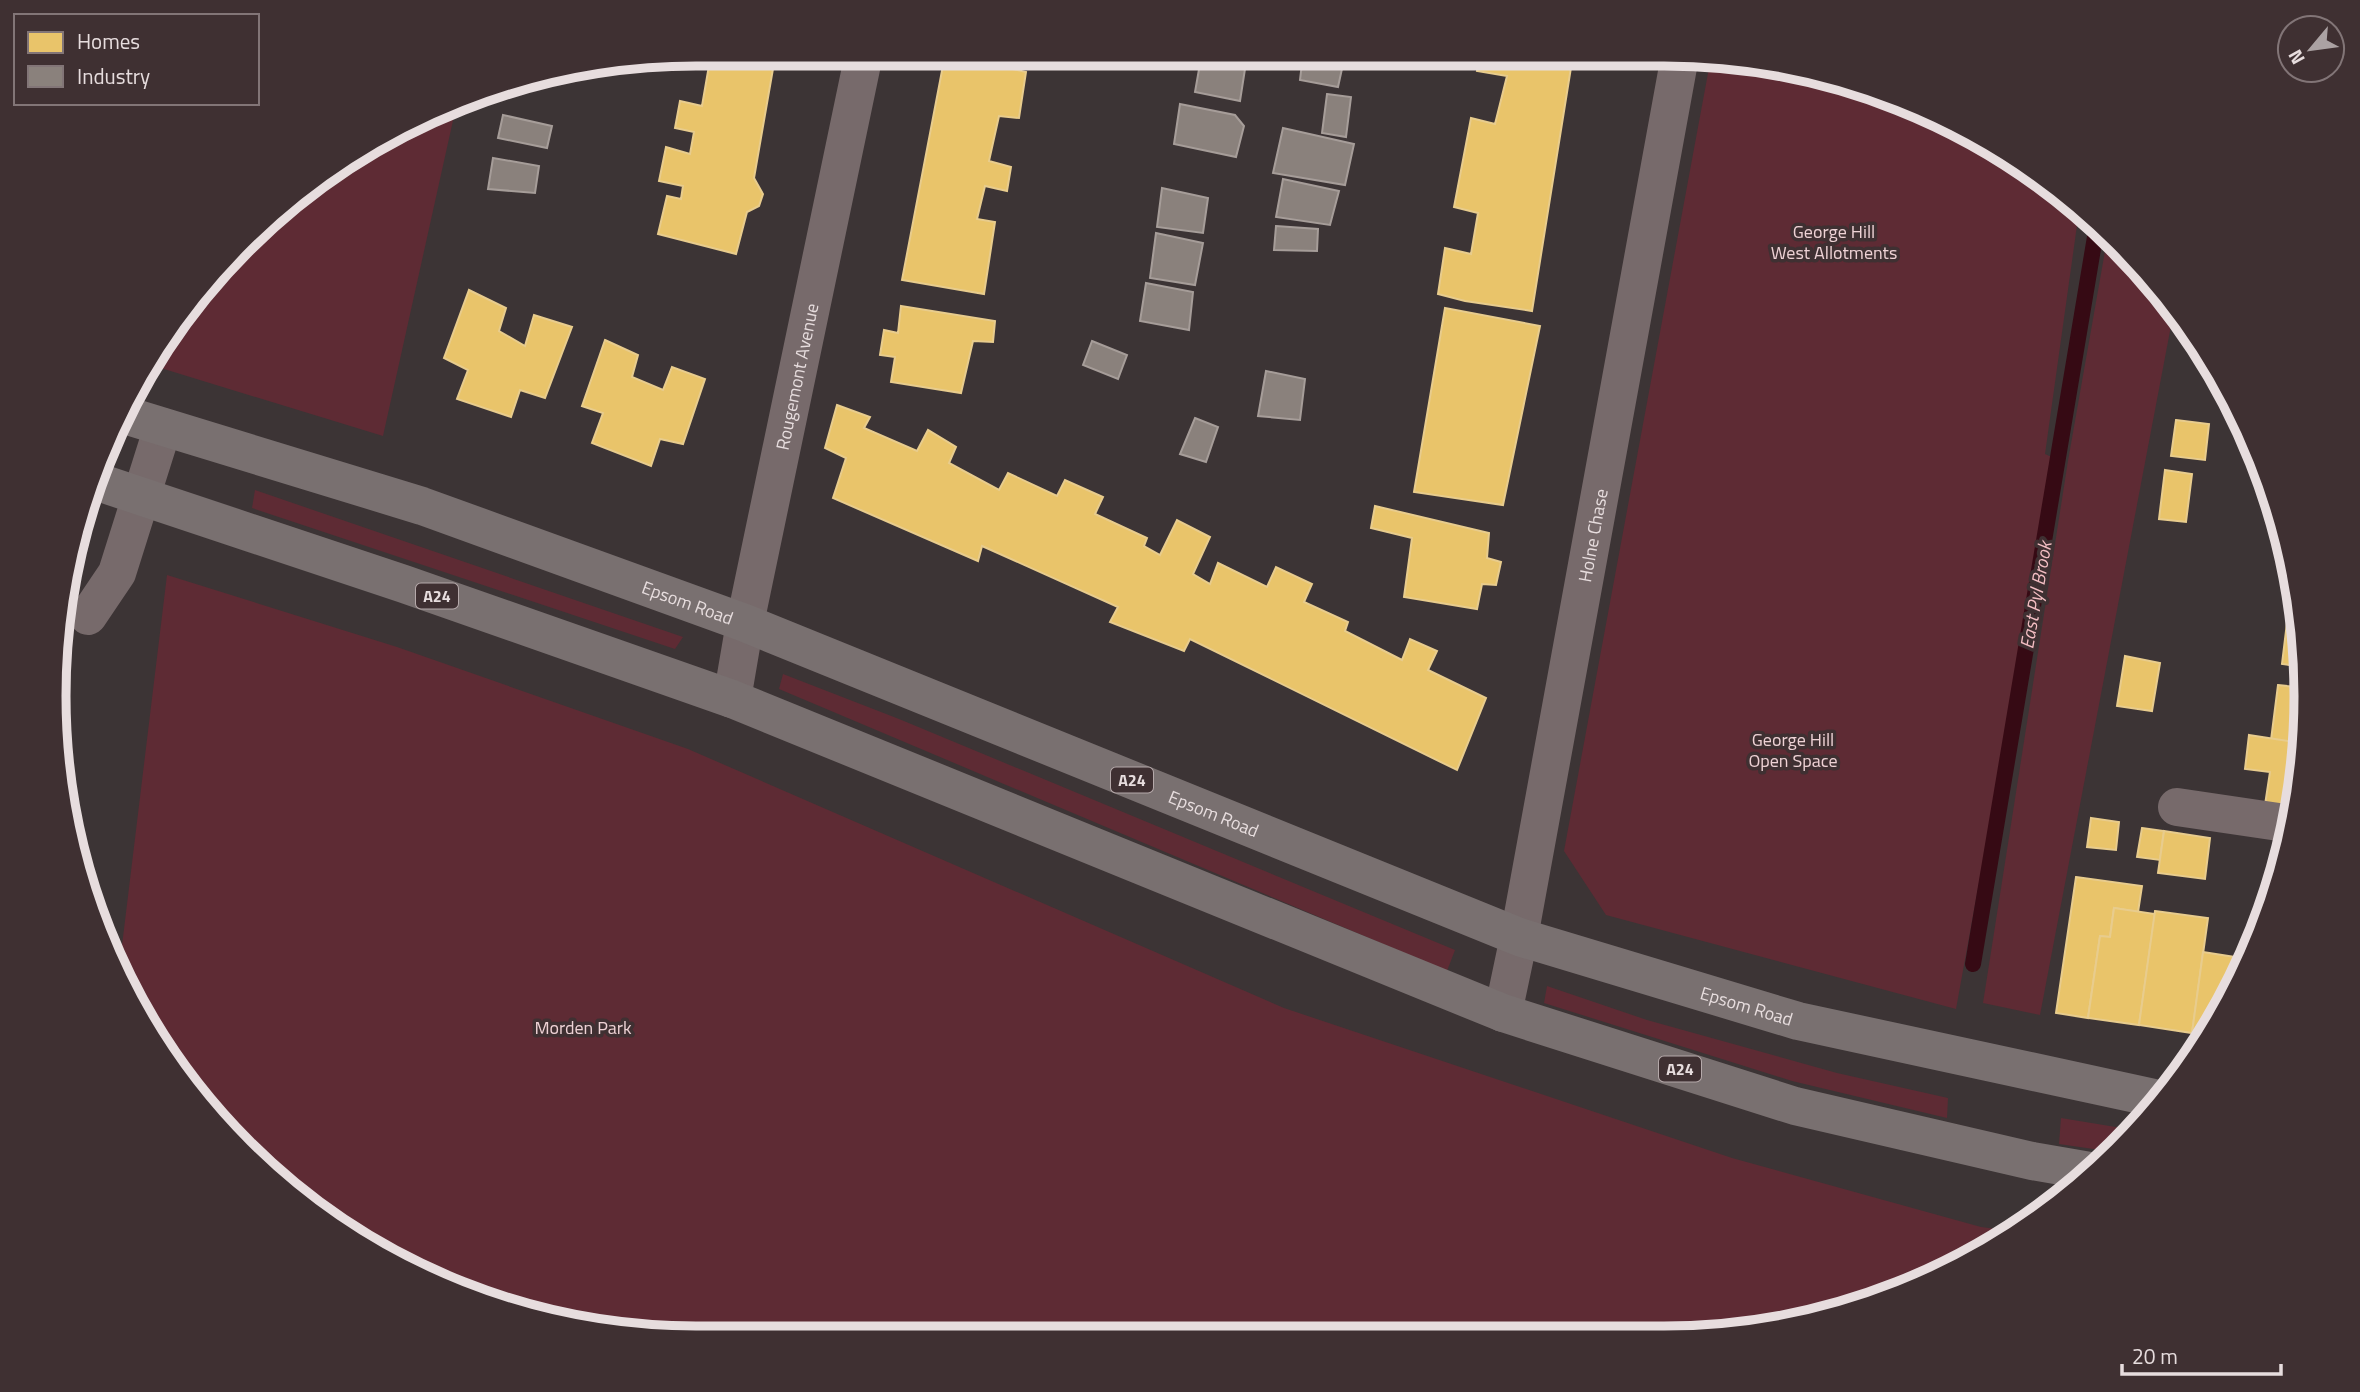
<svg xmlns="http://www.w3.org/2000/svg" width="2360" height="1392" viewBox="0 0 2360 1392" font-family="'Titillium Web',sans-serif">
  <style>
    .green { fill: #5e2b34 }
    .homes { fill: #e9c46a; stroke: #e8cc8d; stroke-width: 2 }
    .industry { fill: #8a817c; stroke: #a69d99; stroke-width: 2 }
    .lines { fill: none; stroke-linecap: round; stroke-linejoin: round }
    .stream { stroke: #360a14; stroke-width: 16 }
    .minor { stroke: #776a6b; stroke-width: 38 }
    .highway { stroke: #797070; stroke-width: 38 }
    .labels { text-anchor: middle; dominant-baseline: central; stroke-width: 7; stroke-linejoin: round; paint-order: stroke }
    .shield { fill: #3f3032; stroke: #b5a9aa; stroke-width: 2 }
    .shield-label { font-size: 16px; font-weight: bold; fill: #e7ddde }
    .park-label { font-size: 18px; fill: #eed2d5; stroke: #3f3032 }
    .street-label { font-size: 18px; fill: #e7ddde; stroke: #3f3032 }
    .water-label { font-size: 19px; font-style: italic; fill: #f3bec3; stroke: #3f3032 }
    .rim { fill: none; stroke: #e7ddde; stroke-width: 9 }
  </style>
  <rect width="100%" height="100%" fill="#3c3435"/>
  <g class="green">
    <polygon points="1711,57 1870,88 2020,162 2079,211 2045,454 2056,459 1956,1009 1606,915 1564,851"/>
    <polygon points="456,107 383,436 151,365 163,339 306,187"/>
    <polygon points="2108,234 2118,242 2174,310 2040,1015 1983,1003 2068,461"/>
    <polygon points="255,490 683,637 675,649 252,508"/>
    <polygon points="167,575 397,647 688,749 1284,1008 1732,1158 1981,1227 2012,1231 1985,1252 1870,1304 1706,1336 654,1336 489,1304 340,1230 187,1087 120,962"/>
    <polygon points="783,674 899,719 1455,950 1447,971 779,689"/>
    <polygon points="1547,986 1647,1020 1837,1073 1948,1098 1947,1118 1792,1081 1544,1003"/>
    <polygon points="2061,1118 2134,1130 2114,1152 2059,1144"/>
  </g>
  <g class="homes">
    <polygon points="711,54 783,54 774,63 754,178 763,194 759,206 747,212 736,254 658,234 667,196 681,199 683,186 659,181 666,147 690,154 694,132 675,128 680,101 702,106"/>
    <polygon points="945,55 1010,55 1008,68 1026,72 1019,118 999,116 989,161 1011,167 1007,191 985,186 977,219 995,222 984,294 902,280"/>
    <polygon points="1480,55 1573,55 1532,311 1465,301 1438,294 1445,248 1471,254 1478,213 1454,207 1471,118 1495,124 1507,76 1477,71"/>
    <polygon points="469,290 506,308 499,331 525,346 534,315 572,327 545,398 520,390 511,417 457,399 468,370 444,358"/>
    <polygon points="901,306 995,321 993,342 973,341 961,393 891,382 895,357 880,355 884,330 898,333"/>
    <polygon points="1445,308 1540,326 1503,505 1414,492"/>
    <polygon points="605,340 638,355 632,377 663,390 672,367 705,379 683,444 660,439 651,466 592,443 603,413 582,406"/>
    <polygon points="837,405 870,417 864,428 917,451 928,430 956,447 949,463 999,490 1008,473 1057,496 1065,480 1103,497 1095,514 1147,538 1144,546 1160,555 1177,520 1210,537 1193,574 1210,584 1218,563 1267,587 1276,567 1312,584 1304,602 1348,622 1345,631 1402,660 1410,639 1437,651 1428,670 1486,698 1457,770 1190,639 1184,651 1110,622 1118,607 982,546 978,561 833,498 846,458 825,448"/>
    <polygon points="2176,420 2209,424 2205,460 2171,456"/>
    <polygon points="2165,470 2192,474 2186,522 2159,519"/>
    <polygon points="1375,506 1489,533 1487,558 1501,562 1496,585 1482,584 1477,609 1404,597 1412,538 1371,528"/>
    <polygon points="2289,606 2297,607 2303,667 2282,664"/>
    <polygon points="2125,656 2160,663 2152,711 2117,706"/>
    <polygon points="2278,685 2305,688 2301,743 2271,740"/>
    <polygon points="2249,735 2301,743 2295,809 2265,805 2270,772 2245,769"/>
    <polygon points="2091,818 2119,822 2116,850 2087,847"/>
    <polygon points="2142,828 2164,831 2160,860 2137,857"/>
    <polygon points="2164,831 2210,838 2205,879 2158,873"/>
    <polygon points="2076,877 2142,886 2138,912 2114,908 2110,937 2100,936 2088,1018 2056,1013"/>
    <polygon points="2114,908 2155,914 2139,1025 2088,1018 2100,936 2110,937"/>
    <polygon points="2155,911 2208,918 2192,1033 2139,1025"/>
    <polygon points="2203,952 2248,959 2207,1035 2192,1033"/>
  </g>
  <g class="industry">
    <polygon points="1303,55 1345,55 1338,87 1300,80"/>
    <polygon points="1201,58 1245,69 1240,101 1195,92"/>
    <polygon points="1327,94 1351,97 1346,137 1322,133"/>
    <polygon points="1180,104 1235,115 1244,126 1236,157 1174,144"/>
    <polygon points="503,115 552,126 547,148 498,138"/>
    <polygon points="1283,128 1354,144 1345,185 1273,173"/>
    <polygon points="493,158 539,166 535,193 488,189"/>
    <polygon points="1283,179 1339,191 1330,225 1276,217"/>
    <polygon points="1162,188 1208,198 1203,233 1157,227"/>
    <polygon points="1276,226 1318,229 1317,251 1274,250"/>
    <polygon points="1156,233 1203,243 1195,285 1150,278"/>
    <polygon points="1146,283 1193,292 1189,330 1140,321"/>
    <polygon points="1092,341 1127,355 1118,379 1083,365"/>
    <polygon points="1266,371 1305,379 1300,420 1258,416"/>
    <polygon points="1195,418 1218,427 1206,462 1180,454"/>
  </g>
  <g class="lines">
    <polyline class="stream" points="1973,964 2097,225"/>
    <g class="minor">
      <polyline points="88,616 117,573 163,427"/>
      <path id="s1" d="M732 699 745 623 864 54"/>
      <polyline points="2177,807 2292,824"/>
      <path id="s2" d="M1503 1013 1519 937 1680 56"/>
    </g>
    <g class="highway">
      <path id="s3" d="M128 416 422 506 745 623 1519 937 1798 1021 2159 1099"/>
      <polyline points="98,482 404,584 732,699 1503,1013 1795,1106 2032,1161 2090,1171"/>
    </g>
  </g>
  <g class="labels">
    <g class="shield">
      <rect x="416" y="583.5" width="42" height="25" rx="5"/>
      <rect x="1111" y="767.5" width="42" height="25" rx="5"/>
      <rect x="1659" y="1056.5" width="42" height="25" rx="5"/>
    </g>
    <g class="shield-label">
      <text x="437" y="596">A24</text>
      <text x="1132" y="780">A24</text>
      <text x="1680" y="1069">A24</text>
    </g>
    <g class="park-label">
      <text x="1834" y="231">George Hill<tspan x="1834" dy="21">West Allotments</tspan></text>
      <text x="1793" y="739">George Hill<tspan x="1793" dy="21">Open Space</tspan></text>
      <text x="583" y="1027">Morden Park</text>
    </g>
    <g class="street-label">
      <text stroke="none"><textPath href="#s1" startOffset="329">Rougemont Avenue</textPath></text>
      <text stroke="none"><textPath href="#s2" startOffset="486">Holne Chase</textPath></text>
      <text stroke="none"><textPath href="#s3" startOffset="590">Epsom Road</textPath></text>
      <text stroke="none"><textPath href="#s3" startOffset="1157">Epsom Road</textPath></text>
      <text stroke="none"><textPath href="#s3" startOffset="1724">Epsom Road</textPath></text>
    </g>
    <g class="water-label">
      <text transform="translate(2035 595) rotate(-80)">East Pyl Brook</text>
    </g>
  </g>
  <path d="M0 0H2360V1392H0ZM696 66H1664A630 630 0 0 1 2294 696V696A630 630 0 0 1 1664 1326H696A630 630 0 0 1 66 696V696A630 630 0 0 1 696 66Z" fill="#3f3032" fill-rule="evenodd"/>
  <path class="rim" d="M696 66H1664A630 630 0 0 1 2294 696V696A630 630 0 0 1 1664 1326H696A630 630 0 0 1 66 696V696A630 630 0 0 1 696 66Z"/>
  <rect x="14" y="14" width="245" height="91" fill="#3f3032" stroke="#827577" stroke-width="2"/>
  <rect x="28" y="32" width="35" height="21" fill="#e9c46a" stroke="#827577" stroke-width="2"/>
  <text x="77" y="49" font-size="21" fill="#e7ddde">Homes</text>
  <rect x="28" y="66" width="35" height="21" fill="#8a817c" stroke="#827577" stroke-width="2"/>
  <text x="77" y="84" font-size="21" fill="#e7ddde">Industry</text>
  <g transform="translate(2311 49) rotate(241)"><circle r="33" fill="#3f3032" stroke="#827577" stroke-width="2"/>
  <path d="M0-5L12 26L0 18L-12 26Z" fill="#aba2a3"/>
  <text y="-10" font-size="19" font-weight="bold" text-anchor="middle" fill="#e7ddde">N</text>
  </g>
  <path d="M2122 1364v10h159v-10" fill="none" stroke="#e7ddde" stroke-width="3.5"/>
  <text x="2132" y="1364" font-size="21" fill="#e7ddde" stroke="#3f3032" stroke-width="5" paint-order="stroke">20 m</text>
</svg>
